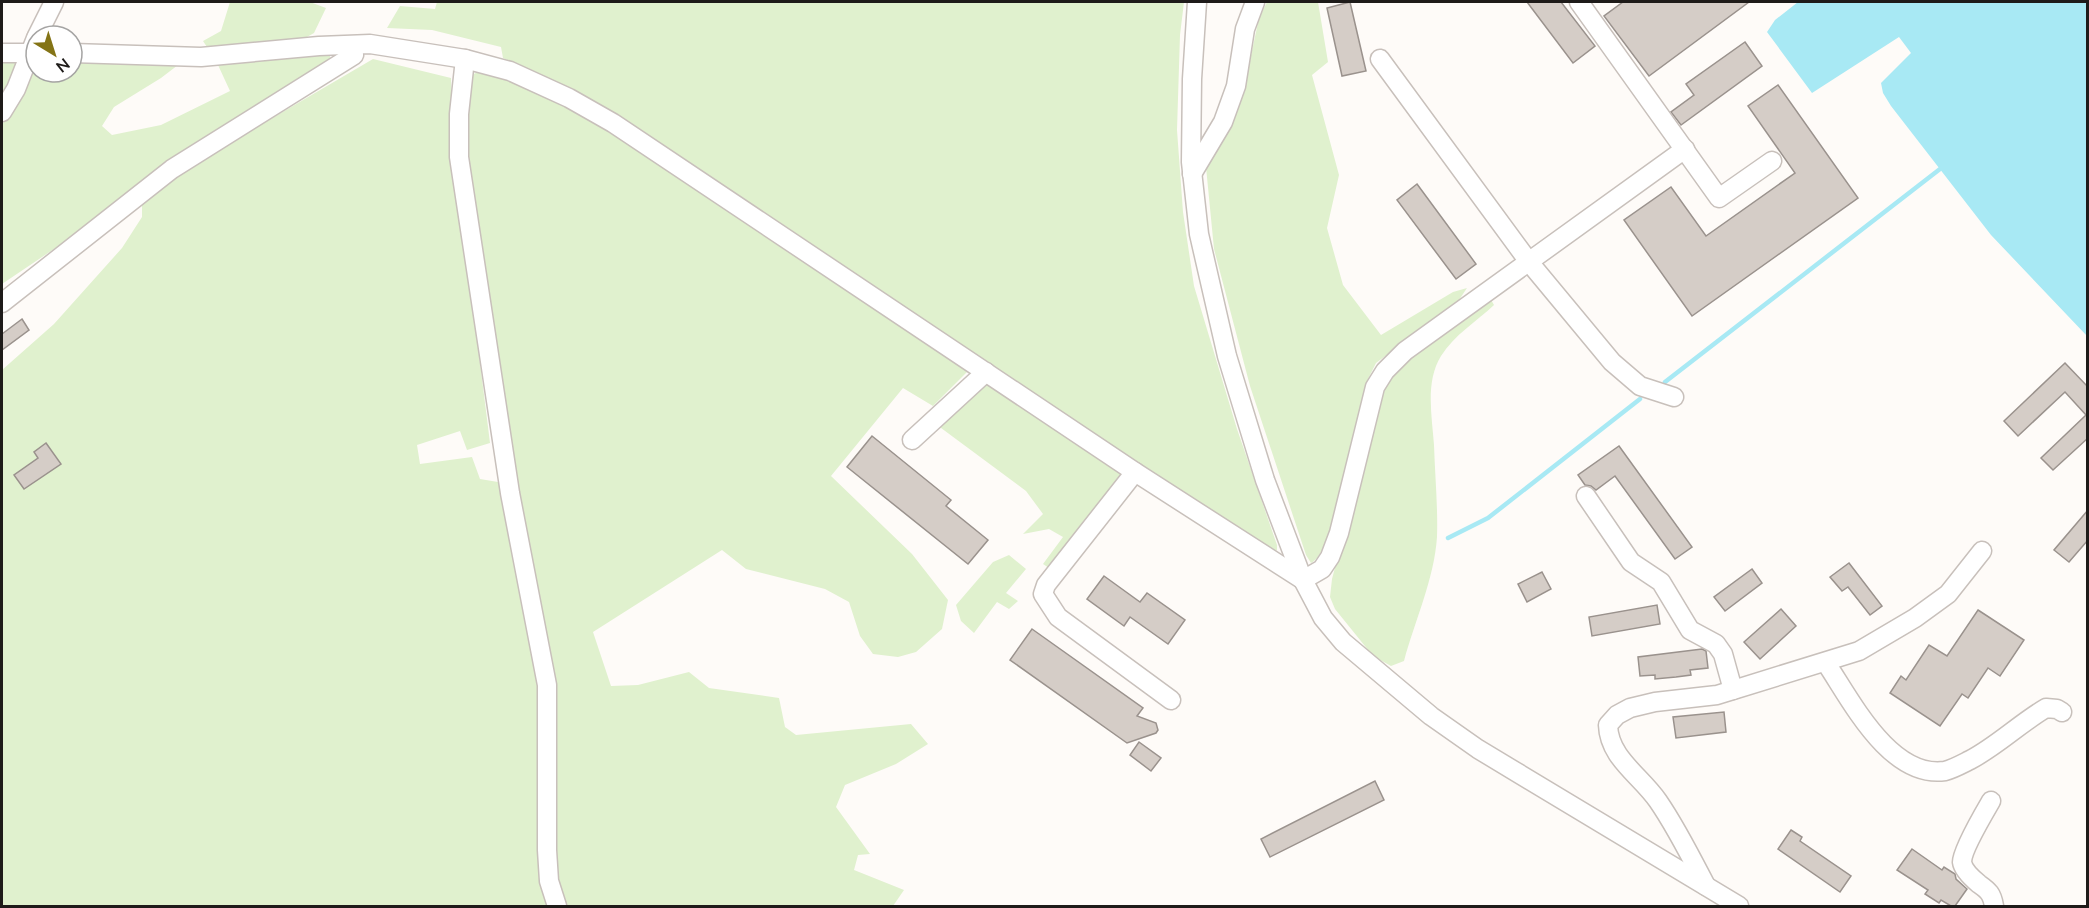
<svg xmlns="http://www.w3.org/2000/svg" width="2089" height="908" viewBox="0 0 2089 908" font-family="Mulish,sans-serif">
  <style>
    .green { fill: #e0f1ce }
    .water { fill: #a8e9f4 }
    .lines { fill: none; stroke-linecap: round; stroke-linejoin: round }
    .stream { stroke: #a8e9f4; stroke-width: 4.5 }
    .building { fill: #d5cdc7; stroke: #9a928d; stroke-width: 1.5 }
    .minor-casing { stroke: #c8c0bb; stroke-width: 21 }
    .minor { stroke: #fff; stroke-width: 18 }
  </style>
  <rect width="100%" height="100%" fill="#fefbf8"/>
  <g class="green">
    <polygon points="230,2 310,2 326,8 314,33 298,42 209,50 203,41 221,31"/>
    <polygon points="437,2 1184,2 1180,35 1177,130 1183,212 1194,286 1237,429 1277,545 1277,550 1273,553 514,63 503,58 501,47 432,30 387,28 400,6 435,9"/>
    <path d="M1267 2H1318L1328 62 1312 75 1339 175 1327 228 1343 285 1381 335 1453 292 1467 288 1459 300 1376 363 1366 383C1359 414 1336 552 1311 563L1306 555 1250 386 1214 249 1206 167 1247 74 1259 18Z"/>
    <path d="M330 54V63L2 284V125L36 65V72H72V61L178 65 161 78 114 107 102 126 112 135 161 125 230 91 218 65C256 64 292 55 330 54Z"/>
    <polygon points="13,59 18,64 2,103 2,60"/>
    <polygon points="373,59 451,78 454,155 490,443 467,450 460,431 417,445 420,464 472,457 480,479 498,482 505,496 541,689 550,906 2,906 2,370 54,324 122,248 142,217 142,200 180,172"/>
    <polygon points="483,69 494,71 612,130 969,370 933,406 903,388 831,476 912,554 948,600 942,629 916,652 898,657 873,654 860,636 849,602 825,589 746,569 722,550 593,632 611,686 638,685 689,672 709,688 779,698 785,727 796,735 911,724 928,744 896,764 845,785 836,807 870,854 858,855 854,870 904,890 893,906 564,906 557,880 553,782 519,498 464,154 472,75"/>
    <path d="M1490 298 1494 305C1477 321 1454 335 1441 356 1425 382 1432 416 1434 445 1435 476 1438 507 1437 537 1434 580 1415 620 1404 661L1391 666 1373 656 1335 609 1330 597 1332 579 1379 401 1387 379 1408 357Z"/>
    <polygon points="987,381 1123,472 1049,568 1043,564 1063,537 1049,529 1023,534 1043,514 1026,491 937,425"/>
    <polygon points="1009,555 1026,569 1006,593 1018,601 1009,609 997,602 974,633 961,621 956,605 993,562"/>
  </g>
  <polygon class="water" points="1798,2 2087,2 2087,336 1991,235 1891,106 1883,93 1881,83 1911,53 1899,37 1812,93 1767,32 1775,20"/>
  <g class="lines">
    <g class="stream">
      <polyline points="1665,382 1940,169"/>
      <polyline points="1448,538 1488,518 1640,399"/>
    </g>
  </g>
  <g class="building">
    <polygon points="1350,2 1366,71 1342,76 1327,8"/>
    <polygon points="1527,2 1561,2 1595,46 1573,63"/>
    <polygon points="1623,2 1749,2 1649,76 1604,16"/>
    <polygon points="1745,42 1762,66 1681,125 1671,112 1694,95 1686,84"/>
    <polygon points="1778,85 1858,198 1692,316 1624,220 1671,187 1706,236 1795,173 1748,106"/>
    <polygon points="1417,184 1476,264 1456,279 1397,200"/>
    <polygon points="22,319 29,330 2,350 2,334"/>
    <polygon points="2065,363 2088,387 2088,438 2053,470 2041,458 2086,415 2065,392 2018,436 2004,421"/>
    <polygon points="872,436 951,500 946,506 988,540 968,564 847,467"/>
    <polygon points="46,443 61,464 24,489 14,475 38,458 34,452"/>
    <polygon points="1619,446 1692,547 1675,559 1615,476 1596,490 1591,486 1585,485 1578,475"/>
    <polygon points="2088,510 2088,540 2069,562 2054,550"/>
    <polygon points="1849,563 1882,606 1870,615 1848,587 1842,591 1830,577"/>
    <polygon points="1752,569 1762,583 1725,611 1714,597"/>
    <polygon points="1542,572 1551,589 1527,602 1518,584"/>
    <polygon points="1104,576 1140,602 1147,593 1185,620 1168,644 1130,617 1124,626 1087,599"/>
    <polygon points="1657,605 1660,624 1592,636 1589,617"/>
    <polygon points="1781,609 1796,626 1760,659 1744,642"/>
    <polygon points="1978,610 2024,640 2000,676 1988,668 1968,698 1962,694 1940,726 1890,693 1901,676 1906,680 1929,645 1947,656"/>
    <polygon points="1032,629 1143,708 1137,716 1156,723 1158,730 1156,733 1127,743 1010,660"/>
    <polygon points="1702,649 1706,651 1708,668 1690,670 1691,675 1676,677 1655,679 1655,675 1640,676 1638,657"/>
    <polygon points="1724,712 1726,732 1676,738 1673,717"/>
    <polygon points="1139,742 1161,758 1151,771 1130,755"/>
    <polygon points="1375,781 1384,800 1270,857 1261,839"/>
    <polygon points="1791,830 1802,837 1800,841 1851,876 1840,892 1778,849"/>
    <polygon points="1912,849 1942,870 1944,867 1955,874 1956,879 1967,889 1955,906 1951,906 1941,900 1939,903 1925,894 1928,890 1897,870"/>
  </g>
  <g class="lines">
    <g class="minor-casing">
      <g id="minor">
        <polyline points="1197,2 1192,79 1191,162 1199,234 1227,356 1265,480 1303,580 1323,618 1343,642 1431,716 1478,749 1739,906"/>
        <polyline points="1579,2 1719,198 1772,161"/>
        <polyline points="37,36 54,2"/>
        <polyline points="2,53 36,53"/>
        <polyline points="72,53 201,57 319,46 370,44 465,59 510,71 569,98 613,123 1135,472 1303,580"/>
        <polyline points="465,59 459,114 459,157 510,493 547,685 547,850 549,881 557,906"/>
        <polyline points="1380,59 1529,262 1612,362 1640,386 1674,397"/>
        <polyline points="2,112 16,89 36,38"/>
        <polyline points="1192,174 1223,122 1236,86 1245,29 1255,2"/>
        <polyline points="2,303 172,169 354,55"/>
        <polyline points="912,440 986,372"/>
        <polyline points="1135,472 1046,585 1043,594 1058,617 1171,700"/>
        <polyline points="1586,496 1631,562 1661,582 1690,630 1716,644 1723,654 1733,690"/>
        <polyline points="1303,580 1322,569 1330,557 1339,533 1375,387 1385,371 1405,351 1685,149"/>
        <path d="M1826 663C1851 700 1890 779 1945 771 1953 769 1962 764 1970 760 1997 746 2019 724 2046 708L2057 709 2062 712"/>
        <path d="M1991 801C1984 813 1962 850 1962 862 1963 870 1973 879 1979 884 1989 891 1992 894 1994 906"/>
        <path d="M1706 886C1691 857 1676 827 1658 801 1640 775 1609 758 1608 725L1617 715 1630 708 1655 702 1717 695 1859 651 1915 618 1948 594 1982 551"/>
      </g>
    </g>
    <use href="#minor" class="minor"/>
  </g>
  <rect width="2089" height="908" fill="none" stroke="#1e1b19" stroke-width="6"/>
  <g transform="translate(54 54) rotate(142)"><circle r="28" fill="#ffffff" stroke="#a5a4a3" stroke-width="1.5"/>
  <path d="M0-4.5L10 22L0 15L-10 22Z" fill="#847416"/>
  <text y="-9" font-size="16" font-weight="bold" text-anchor="middle" fill="#1e1b19">N</text>
  </g>
</svg>
